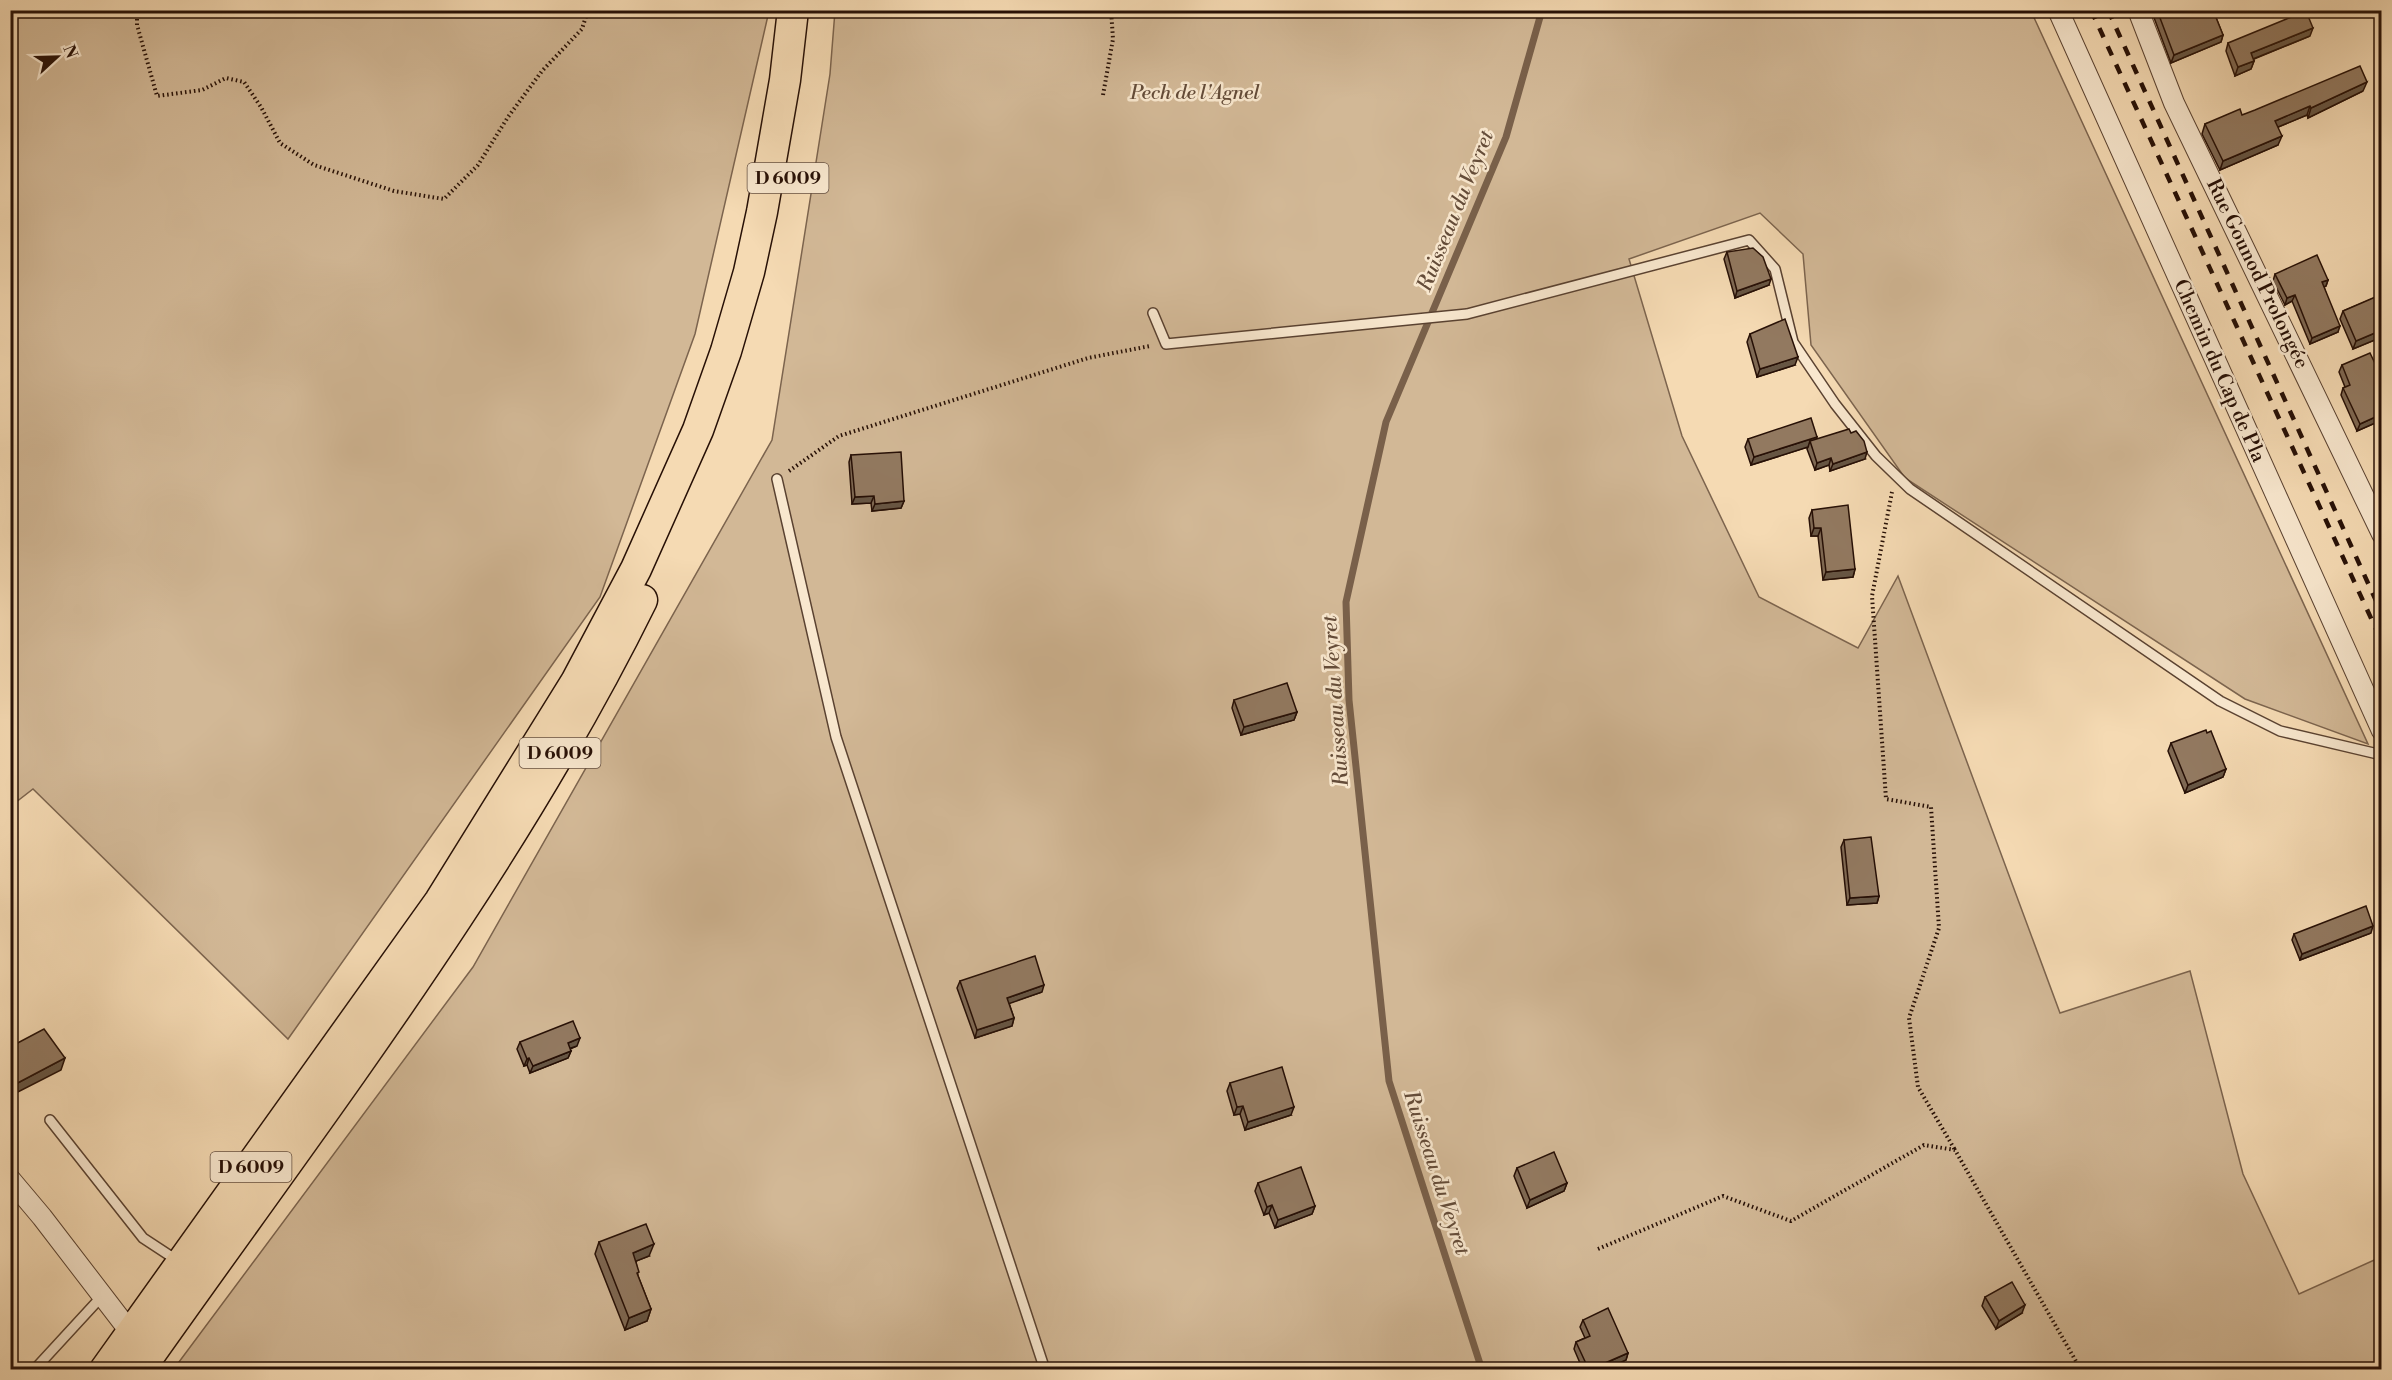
<svg xmlns="http://www.w3.org/2000/svg" width="2392" height="1380" viewBox="0 0 2392 1380" font-family="'Libre Bodoni',serif">
  <style>
    .green { fill: #d2b896; stroke: #7c644e; stroke-width: 1.5 }
    .lines { fill: none; stroke-linecap: round; stroke-linejoin: round }
    .stream { stroke: #79604a; stroke-width: 7 }
    .service-casing { stroke: #5a4231; stroke-width: 12 }
    .minor-casing { stroke: #5a4231; stroke-width: 22 }
    .primary-casing { stroke: #271006; stroke-width: 33 }
    .path { stroke: #271006; stroke-width: 4; stroke-dasharray: 1.5 3; stroke-linecap: butt }
    .service { stroke: #f8e7ce; stroke-width: 9 }
    .minor { stroke: #f8e7ce; stroke-width: 20 }
    .primary { stroke: #f5dab3; stroke-width: 30 }
    .rail { stroke: #271006; stroke-width: 4.5; stroke-dasharray: 10 10; stroke-linecap: butt }
    .wall { fill: #7e6853; stroke: #271006; stroke-width: 1.5 }
    .shaded-wall { fill: #665543; stroke: #271006; stroke-width: 1.5 }
    .building { fill: #927960; stroke: #271006; stroke-width: 1.5 }
    .labels { text-anchor: middle; dominant-baseline: central; stroke-width: 5; stroke-linejoin: round; paint-order: stroke }
    .shield { fill: #f8e7ce; stroke: #665042; stroke-width: 1.5 }
    .shield-label { font-size: 18px; font-weight: bold; fill: #271006 }
    .park-label { font-size: 20px; font-style: italic; fill: #634b38; stroke: #f8e7ce }
    .street-label { font-size: 20px; fill: #271006; stroke: #f8e7ce }
    .water-label { font-size: 21px; font-style: italic; fill: #644c39; stroke: #f8e7ce }
  </style>
  <rect width="100%" height="100%" fill="#f5dab3"/>
  <filter id="stains"><feTurbulence type="fractalNoise" baseFrequency=".00333" numOctaves="4"/><feColorMatrix values="0 0 0 0 .2 0 0 0 0 .09 0 0 0 0 .02 0 0 0 .5 -.17"/></filter>
  <radialGradient id="worn" r=".72"><stop offset=".6" stop-color="#630" stop-opacity="0"/><stop offset="1" stop-color="#630" stop-opacity=".3"/></radialGradient>
  <g class="green">
    <polygon points="11,10 769,11 695,334 600,597 288,1039 33,789 11,806"/>
    <polygon points="835,11 2031,11 2368,744 2245,699 1905,478 1811,345 1803,254 1760,213 1629,259 1682,436 1759,597 1858,648 1898,576 2060,1013 2190,971 2243,1174 2299,1294 2381,1257 2381,1369 173,1370 473,967 772,440 830,74"/>
  </g>
  <g class="lines">
    <polyline class="stream" points="1482,1370 1389,1081 1349,700 1346,602 1386,422 1506,137 1542,10"/>
    <g class="service-casing">
      <g id="service">
        <polyline points="1153,313 1166,344 1467,314 1749,240 1775,269 1793,342 1835,404 1876,456 1910,489 2220,701 2280,731 2382,755"/>
        <polyline points="777,479 836,737 1045,1370"/>
        <polyline points="50,1120 143,1238 178,1261"/>
        <polyline points="34,1370 103,1295"/>
      </g>
    </g>
    <g class="minor-casing">
      <g id="minor">
        <polyline points="2058,10 2382,731"/>
        <polyline points="2138,10 2174,103 2382,534"/>
        <polyline points="10,1179 42,1217 131,1333 133,1342"/>
      </g>
    </g>
    <g class="primary-casing">
      <g id="primary">
        <polyline points="105,1370 440,901 576,682 636,569 698,430 726,351 749,272 762,212 785,80 793,10"/>
        <path d="M139 1370C315 1120 507 874 642 600"/>
      </g>
    </g>
    <g class="path">
      <polyline points="137,10 137,25 157,96 202,90 226,78 244,82 261,107 280,143 314,165 394,191 444,199 478,165 508,117 542,71 582,29 588,10"/>
      <polyline points="2379,10 2382,15"/>
      <polyline points="1103,95 1113,39 1111,10"/>
      <polyline points="789,471 839,436 1088,358 1150,346"/>
      <polyline points="1892,492 1872,596 1886,799 1931,807 1939,928 1909,1018 1918,1087 1955,1150"/>
      <polyline points="1598,1249 1723,1196 1791,1221 1924,1145 1955,1150 2081,1370"/>
    </g>
    <use href="#service" class="service"/>
    <use href="#minor" class="minor"/>
    <use href="#primary" class="primary"/>
    <g class="rail">
      <polyline points="2091,10 2382,642"/>
      <polyline points="2108,10 2382,614"/>
    </g>
  </g>
  <g class="wall">
    <polygon points="2155,10 2213,10 2223,35 2221,42 2171,63 2153,15"/>
    <polygon points="2310,36 2254,59 2254,61 2251,69 2235,76 2226,51 2228,43"/>
    <polygon points="2363,91 2308,118 2307,115 2278,127 2278,145 2220,170 2202,134 2205,124 2242,115"/>
    <polygon points="1727,252 1769,285 1735,298 1724,259"/>
    <polygon points="2275,274 2328,280 2326,286 2324,287 2338,332 2310,344 2292,301 2285,305 2273,281"/>
    <polygon points="2382,290 2382,337 2353,349 2340,319 2343,311 2377,297 2379,292"/>
    <polygon points="1750,334 1795,365 1757,377 1747,342"/>
    <polygon points="2342,365 2382,378 2382,420 2357,431 2341,395 2343,388 2345,387 2339,372"/>
    <polygon points="1748,439 1816,440 1865,459 1830,471 1829,465 1815,470 1807,449 1808,447 1751,465 1745,447"/>
    <polygon points="851,455 904,501 901,508 872,511 871,503 852,504 849,462"/>
    <polygon points="1812,510 1855,569 1853,577 1823,580 1818,536 1811,536 1809,518"/>
    <polygon points="1234,700 1297,712 1294,720 1241,735 1232,708"/>
    <polygon points="2171,743 2226,769 2223,777 2185,793 2168,751"/>
    <polygon points="1844,840 1879,896 1877,903 1847,905 1841,847"/>
    <polygon points="2371,933 2300,960 2292,940 2294,934"/>
    <polygon points="960,981 1042,992 1009,1003 1014,1018 1012,1026 975,1038 957,988"/>
    <polygon points="520,1042 577,1046 570,1049 571,1051 568,1058 530,1073 527,1065 524,1066 517,1049"/>
    <polygon points="1230,1083 1291,1115 1245,1130 1240,1114 1234,1115 1227,1091"/>
    <polygon points="1517,1168 1567,1183 1564,1191 1527,1208 1514,1176"/>
    <polygon points="1258,1183 1315,1206 1312,1214 1275,1228 1269,1213 1264,1215 1255,1191"/>
    <polygon points="599,1242 649,1256 636,1261 638,1276 651,1309 647,1321 625,1330 595,1254"/>
    <polygon points="1985,1297 2022,1313 1996,1329 1982,1306"/>
    <polygon points="1583,1320 1628,1353 1626,1360 1604,1370 1583,1370 1574,1349 1576,1342 1585,1338 1580,1327"/>
  </g>
  <g class="shaded-wall">
    <polygon points="2313,28 2310,36 2248,61 2251,53"/>
    <polygon points="2223,35 2221,42 2171,63 2174,55"/>
    <polygon points="2254,61 2251,69 2235,76 2238,67"/>
    <polygon points="2367,82 2363,91 2308,118 2311,108"/>
    <polygon points="2310,106 2307,115 2271,130 2275,121"/>
    <polygon points="2282,136 2278,145 2220,170 2223,161"/>
    <polygon points="1771,279 1769,285 1735,298 1737,291"/>
    <polygon points="2328,280 2326,286 2320,289 2322,282"/>
    <polygon points="2295,295 2292,301 2285,305 2287,298"/>
    <polygon points="2340,326 2338,332 2310,344 2312,338"/>
    <polygon points="2382,330 2382,337 2353,349 2356,341"/>
    <polygon points="1798,357 1795,365 1757,377 1760,369"/>
    <polygon points="2382,414 2382,420 2357,431 2360,424"/>
    <polygon points="1817,437 1814,445 1810,441 1808,447 1751,465 1754,457"/>
    <polygon points="1867,452 1865,459 1830,471 1833,464"/>
    <polygon points="1831,458 1829,465 1815,470 1817,463"/>
    <polygon points="874,496 871,503 852,504 855,497"/>
    <polygon points="904,501 901,508 872,511 875,504"/>
    <polygon points="1814,528 1821,528 1818,536 1811,536"/>
    <polygon points="1855,569 1853,577 1823,580 1826,572"/>
    <polygon points="1297,712 1294,720 1241,735 1244,727"/>
    <polygon points="2226,769 2223,777 2185,793 2188,785"/>
    <polygon points="1879,896 1877,903 1847,905 1850,898"/>
    <polygon points="2373,926 2371,933 2300,960 2302,954"/>
    <polygon points="1044,985 1042,992 1005,1005 1007,998"/>
    <polygon points="1014,1018 1012,1026 975,1038 977,1030"/>
    <polygon points="580,1038 577,1046 565,1050 568,1043"/>
    <polygon points="571,1051 568,1058 530,1073 533,1066"/>
    <polygon points="65,1058 61,1070 10,1096 10,1087"/>
    <polygon points="529,1058 527,1065 524,1066 527,1059"/>
    <polygon points="1243,1106 1240,1114 1234,1115 1237,1107"/>
    <polygon points="1294,1107 1291,1115 1245,1130 1248,1122"/>
    <polygon points="1567,1183 1564,1191 1527,1208 1530,1200"/>
    <polygon points="1272,1205 1269,1213 1264,1215 1267,1207"/>
    <polygon points="1315,1206 1312,1214 1275,1228 1278,1220"/>
    <polygon points="654,1244 649,1256 629,1264 633,1253"/>
    <polygon points="2025,1305 2022,1313 1996,1329 1999,1321"/>
    <polygon points="651,1309 647,1321 625,1330 629,1318"/>
    <polygon points="1628,1353 1626,1360 1604,1370 1590,1370"/>
  </g>
  <g class="building">
    <polygon points="2157,10 2213,10 2223,35 2174,55"/>
    <polygon points="2306,11 2313,28 2251,53 2254,61 2238,67 2228,43"/>
    <polygon points="2360,66 2367,82 2311,108 2310,106 2275,121 2282,136 2223,161 2205,124 2240,109 2242,115 2255,110"/>
    <polygon points="1753,248 1763,257 1771,279 1737,291 1727,252"/>
    <polygon points="2317,255 2328,280 2322,282 2340,326 2312,338 2295,295 2287,298 2275,274"/>
    <polygon points="2382,290 2382,330 2356,341 2343,311 2380,295 2379,292"/>
    <polygon points="1785,319 1798,357 1760,369 1750,334"/>
    <polygon points="2370,353 2382,378 2382,414 2360,424 2343,388 2350,385 2342,365"/>
    <polygon points="1811,418 1817,437 1754,457 1748,439"/>
    <polygon points="1849,429 1851,433 1856,431 1864,441 1867,452 1833,464 1831,458 1817,463 1810,441"/>
    <polygon points="901,452 904,501 875,504 874,496 855,497 851,455"/>
    <polygon points="1848,505 1855,569 1826,572 1821,528 1814,528 1812,510"/>
    <polygon points="1287,683 1297,712 1244,727 1234,700"/>
    <polygon points="2206,730 2207,733 2211,731 2226,769 2188,785 2171,743"/>
    <polygon points="1871,837 1879,896 1850,898 1844,840"/>
    <polygon points="2366,906 2373,926 2302,954 2294,934"/>
    <polygon points="1035,956 1044,985 1007,998 1014,1018 977,1030 960,981"/>
    <polygon points="573,1021 580,1038 568,1043 571,1051 533,1066 529,1058 527,1059 520,1042"/>
    <polygon points="44,1029 65,1058 10,1087 10,1047"/>
    <polygon points="1282,1067 1294,1107 1248,1122 1243,1106 1237,1107 1230,1083"/>
    <polygon points="1554,1152 1567,1183 1530,1200 1517,1168"/>
    <polygon points="1301,1167 1315,1206 1278,1220 1272,1205 1267,1207 1258,1183"/>
    <polygon points="646,1224 654,1244 633,1253 639,1272 637,1273 651,1309 629,1318 599,1242"/>
    <polygon points="10,1230 14,1236 10,1238"/>
    <polygon points="2012,1282 2025,1305 1999,1321 1985,1297"/>
    <polygon points="1608,1308 1628,1353 1589,1370 1576,1342 1590,1336 1583,1320"/>
  </g>
  <g class="labels">
    <g class="shield">
      <rect x="747.5" y="163" width="81" height="30" rx="4.5"/>
      <rect x="519.5" y="738" width="81" height="30" rx="4.5"/>
      <rect x="210.5" y="1152" width="81" height="30" rx="4.5"/>
    </g>
    <g class="shield-label">
      <text x="788" y="178">D 6009</text>
      <text x="560" y="753">D 6009</text>
      <text x="251" y="1167">D 6009</text>
    </g>
    <g class="park-label">
      <text x="1195" y="93">Pech de l'Agnel</text>
    </g>
    <g class="street-label">
      <text transform="translate(2257 274) rotate(64)">Rue Gounod Prolongée</text>
      <text transform="translate(2219 371) rotate(66)">Chemin du Cap de Pla</text>
    </g>
    <g class="water-label">
      <text transform="translate(1456 211) rotate(-68)">Ruisseau du Veyret</text>
      <text transform="translate(1336 701) rotate(-94)">Ruisseau du Veyret</text>
      <text transform="translate(1436 1173) rotate(72)">Ruisseau du Veyret</text>
    </g>
  </g>
  <rect width="2392" height="1380" fill="none" stroke="#f5dab3" stroke-width="36"/>
  <rect x="12" y="12" width="2368" height="1356" fill="none" stroke="#271006" stroke-width="3"/>
  <rect x="18" y="18" width="2356" height="1344" fill="none" stroke="#271006" stroke-width="1.5"/>
  <g transform="translate(57 57) rotate(68)" stroke="#f8e7ce" stroke-width="4.5" paint-order="stroke">
  <path d="M0-4.5L10 22L0 15L-10 22Z" fill="#271006"/>
  <text y="-9" font-size="16" font-weight="bold" text-anchor="middle" fill="#271006">N</text>
  </g>
  <rect width="100%" height="100%" filter="url(#stains)"/>
  <rect width="100%" height="100%" fill="url(#worn)"/>
</svg>
